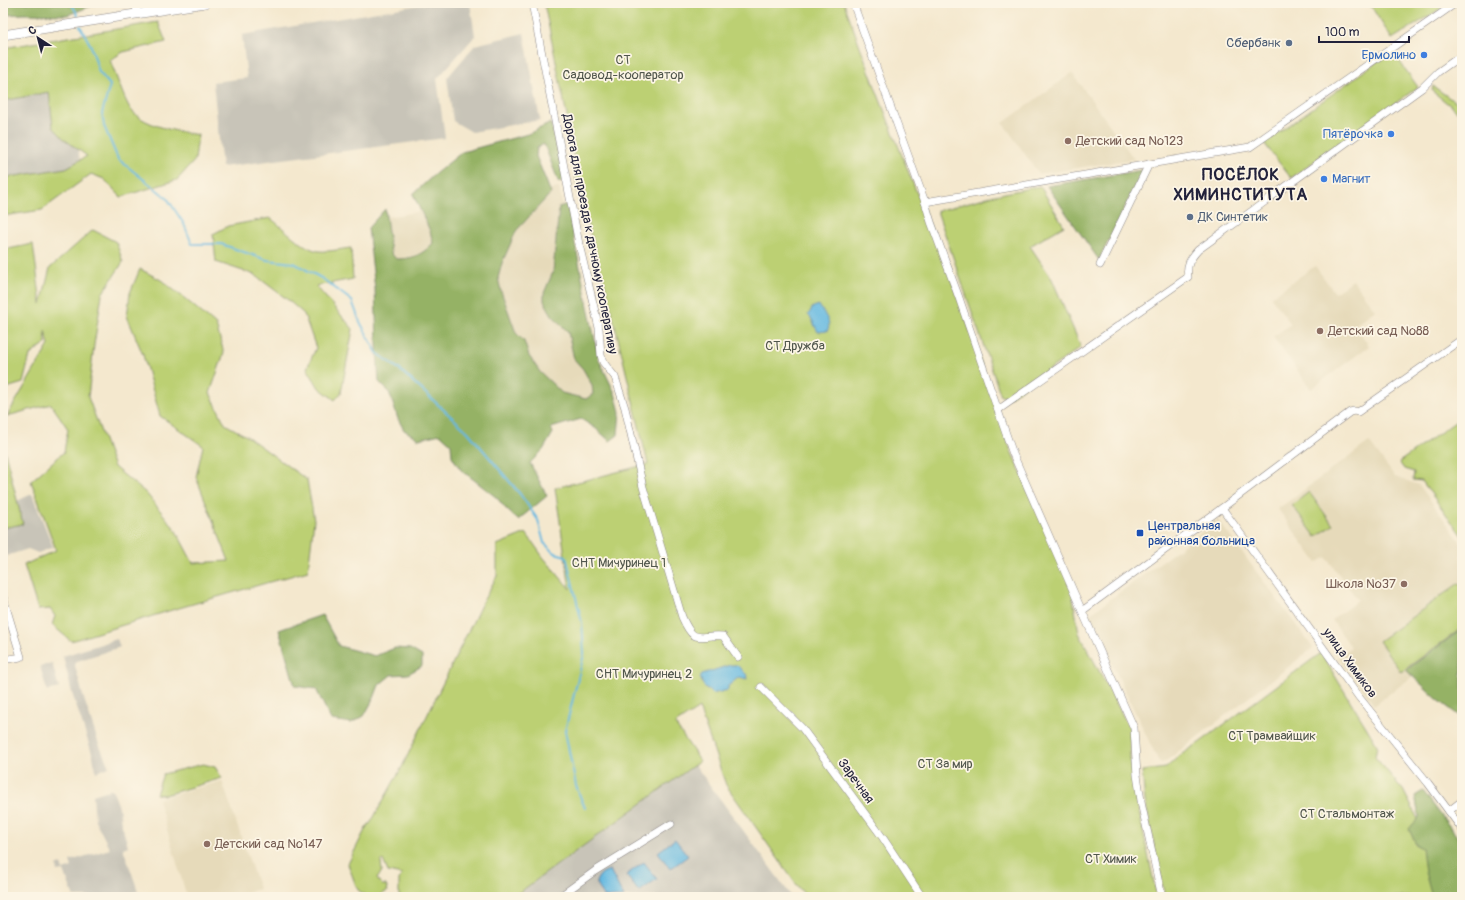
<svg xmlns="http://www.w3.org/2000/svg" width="1465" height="900" viewBox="0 0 1465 900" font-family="Pangolin,sans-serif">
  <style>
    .built { fill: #e6daba }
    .industrial { fill: #c8c4b8 }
    .green { fill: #bcd073; stroke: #6f7957 }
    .forest { fill: #95b265; stroke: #5c6a50 }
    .water { fill: #65b9e1; stroke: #446e8e }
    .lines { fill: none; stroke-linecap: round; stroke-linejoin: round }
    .stream { stroke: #65b9e1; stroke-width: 2 }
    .minor-casing { stroke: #8b8584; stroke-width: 8 }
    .major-casing { stroke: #8b8584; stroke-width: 10 }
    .minor { stroke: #fff; stroke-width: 7 }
    .major { stroke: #fff; stroke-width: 9 }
    .service-dot { fill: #5c6f8a; stroke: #fcf5e5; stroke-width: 1.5 }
    .shop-dot { fill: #3f7fe0; stroke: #fcf5e5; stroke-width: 1.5 }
    .education-dot { fill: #8d6e63; stroke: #fcf5e5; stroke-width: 1.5 }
    .transit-dot { fill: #1a4fb4; stroke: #fcf5e5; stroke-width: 1.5 }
    .labels { text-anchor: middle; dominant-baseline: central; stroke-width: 3.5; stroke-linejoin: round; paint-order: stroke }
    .service-label { font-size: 13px; fill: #4e5e75; stroke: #fcf5e5; text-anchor: end }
    .shop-label { font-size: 13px; fill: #366cbe; stroke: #fcf5e5; text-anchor: end }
    .park-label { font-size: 13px; fill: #50564c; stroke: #fcf5e5 }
    .education-label { font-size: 13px; fill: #785e54; stroke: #fcf5e5; text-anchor: start }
    .street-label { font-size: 13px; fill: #22223b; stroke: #fcf5e5 }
    .transit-label { font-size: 13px; fill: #164399; stroke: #fcf5e5; text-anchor: start }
    .district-label { font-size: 17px; font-weight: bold; letter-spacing: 1px; fill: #22223b; stroke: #fcf5e5 }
  </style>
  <rect width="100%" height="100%" fill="#fcf5e5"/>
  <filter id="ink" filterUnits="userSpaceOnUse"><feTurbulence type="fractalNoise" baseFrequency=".025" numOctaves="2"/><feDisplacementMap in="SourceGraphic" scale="8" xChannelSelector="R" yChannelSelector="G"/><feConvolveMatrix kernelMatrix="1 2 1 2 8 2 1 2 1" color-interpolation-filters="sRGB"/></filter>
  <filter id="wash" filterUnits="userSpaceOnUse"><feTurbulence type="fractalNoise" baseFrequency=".012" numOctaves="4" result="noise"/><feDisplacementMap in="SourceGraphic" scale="16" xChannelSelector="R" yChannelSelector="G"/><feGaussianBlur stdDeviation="0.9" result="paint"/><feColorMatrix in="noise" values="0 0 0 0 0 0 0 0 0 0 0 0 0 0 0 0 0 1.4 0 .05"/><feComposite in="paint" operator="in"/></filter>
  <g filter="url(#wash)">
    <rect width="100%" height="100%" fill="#f4e8ce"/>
    <g class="built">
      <polygon points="1072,73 1134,159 1039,174 1003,123"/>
      <polygon points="559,188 604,407 399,357 381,218"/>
      <polygon points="1315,266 1335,293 1353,280 1375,310 1355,325 1369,346 1311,389 1273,337 1291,324 1271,297"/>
      <polygon points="1369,442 1395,477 1419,485 1462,544 1461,567 1462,568 1462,640 1374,705 1338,657 1351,647 1332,620 1358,600 1326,557 1317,563 1278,509"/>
      <polygon points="1218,520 1313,648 1166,761 1161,763 1158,760 1089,615"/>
      <polygon points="222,781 259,889 229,897 187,897 158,799"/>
    </g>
    <g class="industrial">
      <polygon points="431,3 470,3 475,36 437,79 445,138 222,167 213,82 247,78 242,35"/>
      <polygon points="524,33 540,120 472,132 453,121 447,78 475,45"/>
      <polygon points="64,79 82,171 3,184 3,89"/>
      <polygon points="32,494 53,547 38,553 28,549 3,557 3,528 23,524 17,501"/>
      <polygon points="117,639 120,647 74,662 83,696 98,742 109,767 96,772 93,756 72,693 63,656"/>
      <polygon points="52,663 59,688 47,691 40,666"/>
      <polygon points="695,765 792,897 513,897"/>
      <polygon points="112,789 119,807 121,823 128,846 123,848 138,891 123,897 74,897 64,871 58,872 57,866 61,864 63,870 72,867 70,861 110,849 95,820 93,795"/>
    </g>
    <g class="green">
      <polygon points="544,3 844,3 877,92 963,310 1011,451 1070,581 1079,633 1130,729 1130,758 1136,797 1157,897 807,897 798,887 726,785 699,708 675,724 700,761 513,897 399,897 399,879 402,875 388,872 383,860 381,862 382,871 377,879 382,885 386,885 388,891 376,897 365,897 365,895 358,890 356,886 348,864 366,828 369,824 370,824 402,767 482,603 497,576 497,545 526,533 543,557 570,589 555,488 648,464 606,288 577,188 572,141"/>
      <polygon points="1369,3 1450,3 1392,39"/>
      <path d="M158 22 166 42 123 52 110 60C114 70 126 105 132 111 147 127 177 131 198 135L195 160 177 180 121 197 104 179 91 174 42 210 3 216V178L66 168 87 156 64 139 53 127 49 92 3 101V48Z"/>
      <polygon points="1392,51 1418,87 1291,178 1264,143"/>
      <polygon points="1433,86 1462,107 1462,115 1432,91"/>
      <polygon points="1040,186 1064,226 1030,246 1052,279 1081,347 1009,398 1001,396 937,211 995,195"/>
      <path d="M270 218C284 228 303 249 319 251 329 252 341 249 351 248L353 279 316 286 353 329 341 393 335 400 319 388 307 368 316 348 304 314 288 300 255 275 216 262 213 234 228 226Z"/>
      <polygon points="93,230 116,242 123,262 102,294 94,345 88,397 114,467 146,493 175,529 193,563 229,561 196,477 203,446 160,416 143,355 127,316 130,293 140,269 161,280 183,297 216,325 224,353 210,393 225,424 248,437 307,480 314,520 308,571 172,610 71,641 52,625 55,616 50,609 38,610 24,565 56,550 31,481 64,452 68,429 51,404 7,416 49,345 45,330 46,343 30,355 23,383 3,389 3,250 33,244 41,304 50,268"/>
      <polygon points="1462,417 1462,536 1422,481 1413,480 1414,472 1404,469 1399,462"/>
      <polygon points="3,444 23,524 3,528"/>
      <polygon points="1309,492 1333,525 1316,537 1292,505"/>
      <polygon points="1459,583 1462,587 1462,628 1401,672 1379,641"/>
      <polygon points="1321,653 1377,745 1375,757 1403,790 1435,852 1444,897 1165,897 1145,801 1142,771 1166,768 1179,756 1199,743"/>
      <polygon points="203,764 215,767 222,778 165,795 156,794 163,774"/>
    </g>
    <g class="forest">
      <polygon points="3,3 95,3 97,4 67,15 25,14 3,15"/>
      <path d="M551 123 563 173V180L559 183 544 144 537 148 536 156 551 193 516 231 502 263 498 278 501 291 516 333 524 341 529 356 540 372 562 393 586 399 593 394 592 385 583 369 574 359 568 332 552 315 544 301V293L553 272 559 207 567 204 599 360 615 393 620 412 618 435 610 441 595 428 581 419 551 428 553 433 543 450 530 463 547 496 518 520 506 509 497 498 460 469 452 456 451 444 440 434 419 439 404 430 398 419 389 392 379 382 378 370 375 289 368 228 385 209 391 253 396 259C413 259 422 255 433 243L430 231 413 194 435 174 462 152 528 134Z"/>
      <polygon points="1143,170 1099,260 1047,186"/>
      <polygon points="322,615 339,646 375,656 395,648 410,649 422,656 422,666 408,674 391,675 379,685 374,698 364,716 351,723 331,720 316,689 295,686 279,630"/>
      <polygon points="1458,632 1462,632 1462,718 1437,699 1406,670"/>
      <polygon points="1423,791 1462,843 1462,897 1432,897 1425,872 1422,848 1416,845 1409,829 1419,817 1415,796"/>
    </g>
    <g class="water">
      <path d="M819 305C823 313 833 323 827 331L818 332 811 318 808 315 813 307Z"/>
      <polygon points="730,665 737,665 748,676 747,679 739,677 728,686 728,690 712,694 703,685 700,677 702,674"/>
      <polygon points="675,839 688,856 670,869 658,852"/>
      <polygon points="644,862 657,879 639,892 626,875"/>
      <path d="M610 870 624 897H604L596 882C599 875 602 872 610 870Z"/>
    </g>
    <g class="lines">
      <g class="stream">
        <polyline points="71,3 78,15"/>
        <polyline points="80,26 91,46 99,72 110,85 102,113 104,126 118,159 167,198 184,224 192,244 221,244 267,260 294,263 323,279 352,301 360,322 377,353 399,369 468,432 520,494 538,520 544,543 555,553 566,556 582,623 584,654 565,731 576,786 585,808"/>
      </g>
    </g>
  </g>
  <g filter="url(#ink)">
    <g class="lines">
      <g class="minor-casing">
        <g id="minor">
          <polyline points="135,3 138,14"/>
          <path d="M532 3 579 244 599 328 601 355 603 362 615 377 625 408 643 487 682 617C695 646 697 634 723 636L738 657"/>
          <polyline points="853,3 925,202 931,222 958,295 1013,454 1082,611 1222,508 1350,412 1354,411 1358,412 1462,339"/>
          <polyline points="925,202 1250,147 1456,3"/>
          <polyline points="1100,265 1149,164"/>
          <path d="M998 410 1188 277C1186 265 1190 259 1198 250L1422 88 1438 72 1462 55"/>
          <polyline points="1222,508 1358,696 1428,783 1462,829"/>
          <path d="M3 597 21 657C14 659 9 658 3 660"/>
          <polyline points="1082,611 1134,728 1137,775 1142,807 1162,897"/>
          <polyline points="761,687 802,728 883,838 922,897"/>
          <polyline points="1449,811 1462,801"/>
          <polyline points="559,897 595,871 671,824"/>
        </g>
      </g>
      <g class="major-casing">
        <polyline id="major" points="3,35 205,3"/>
      </g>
      <use href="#minor" class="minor"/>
      <use href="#major" class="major"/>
    </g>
  </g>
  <g class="service-dot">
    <circle cx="1289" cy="43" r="4"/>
    <circle cx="1190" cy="217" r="4"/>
  </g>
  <g class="shop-dot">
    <circle cx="1424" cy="55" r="4"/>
    <circle cx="1391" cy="134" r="4"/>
    <circle cx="1324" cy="179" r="4"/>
  </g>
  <g class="education-dot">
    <circle cx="1068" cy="141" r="4"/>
    <circle cx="1320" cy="331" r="4"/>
    <circle cx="1404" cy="584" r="4"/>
    <circle cx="207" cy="844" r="4"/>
  </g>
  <rect class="transit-dot" x="1136" y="529" width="8" height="8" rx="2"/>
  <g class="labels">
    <g class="service-label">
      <text x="1281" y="43">Сбербанк</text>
      <text x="1198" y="217" text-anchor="start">ДК Синтетик</text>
    </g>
    <g class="shop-label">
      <text x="1416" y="55">Ермолино</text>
      <text x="1383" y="134">Пятёрочка</text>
      <text x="1332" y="179" text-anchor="start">Магнит</text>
    </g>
    <g class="park-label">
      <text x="623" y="60">СТ<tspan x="623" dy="15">Садовод-кооператор</tspan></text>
      <text x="795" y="346">СТ Дружба</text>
      <text x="619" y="563">СНТ Мичуринец 1</text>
      <text x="644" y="674">СНТ Мичуринец 2</text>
      <text x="1272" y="736">СТ Трамвайщик</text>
      <text x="945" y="764">СТ За мир</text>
      <text x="1347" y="814">СТ Стальмонтаж</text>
      <text x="1111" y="859">СТ Химик</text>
    </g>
    <g class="education-label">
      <text x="1076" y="141">Детский сад №123</text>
      <text x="1328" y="331">Детский сад №88</text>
      <text x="1396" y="584" text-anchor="end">Школа №37</text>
      <text x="215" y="844">Детский сад №147</text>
    </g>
    <g class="street-label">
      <text transform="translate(590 234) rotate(79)">Дорога для проезда к дачному кооперативу</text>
      <text transform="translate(1350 663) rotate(54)">улица Химиков</text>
      <text transform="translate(856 781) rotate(54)">Заречная</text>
    </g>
    <g class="transit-label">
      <text x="1148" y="526">Центральная<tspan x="1148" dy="15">районная больница</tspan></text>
    </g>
    <g class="district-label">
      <text x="1241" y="174">ПОСЁЛОК<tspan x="1241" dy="20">ХИМИНСТИТУТА</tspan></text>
    </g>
  </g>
  <rect width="1465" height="900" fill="none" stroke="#fcf5e5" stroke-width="16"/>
  <g transform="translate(38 38) rotate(324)" stroke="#fcf5e5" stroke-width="3" paint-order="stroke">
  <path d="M0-3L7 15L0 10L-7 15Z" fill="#22223b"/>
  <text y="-6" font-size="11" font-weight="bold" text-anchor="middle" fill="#22223b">С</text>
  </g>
  <path d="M1319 36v6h90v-6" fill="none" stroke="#22223b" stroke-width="2"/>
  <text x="1325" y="36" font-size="12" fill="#22223b" stroke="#fcf5e5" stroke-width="3" paint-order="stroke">100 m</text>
</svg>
